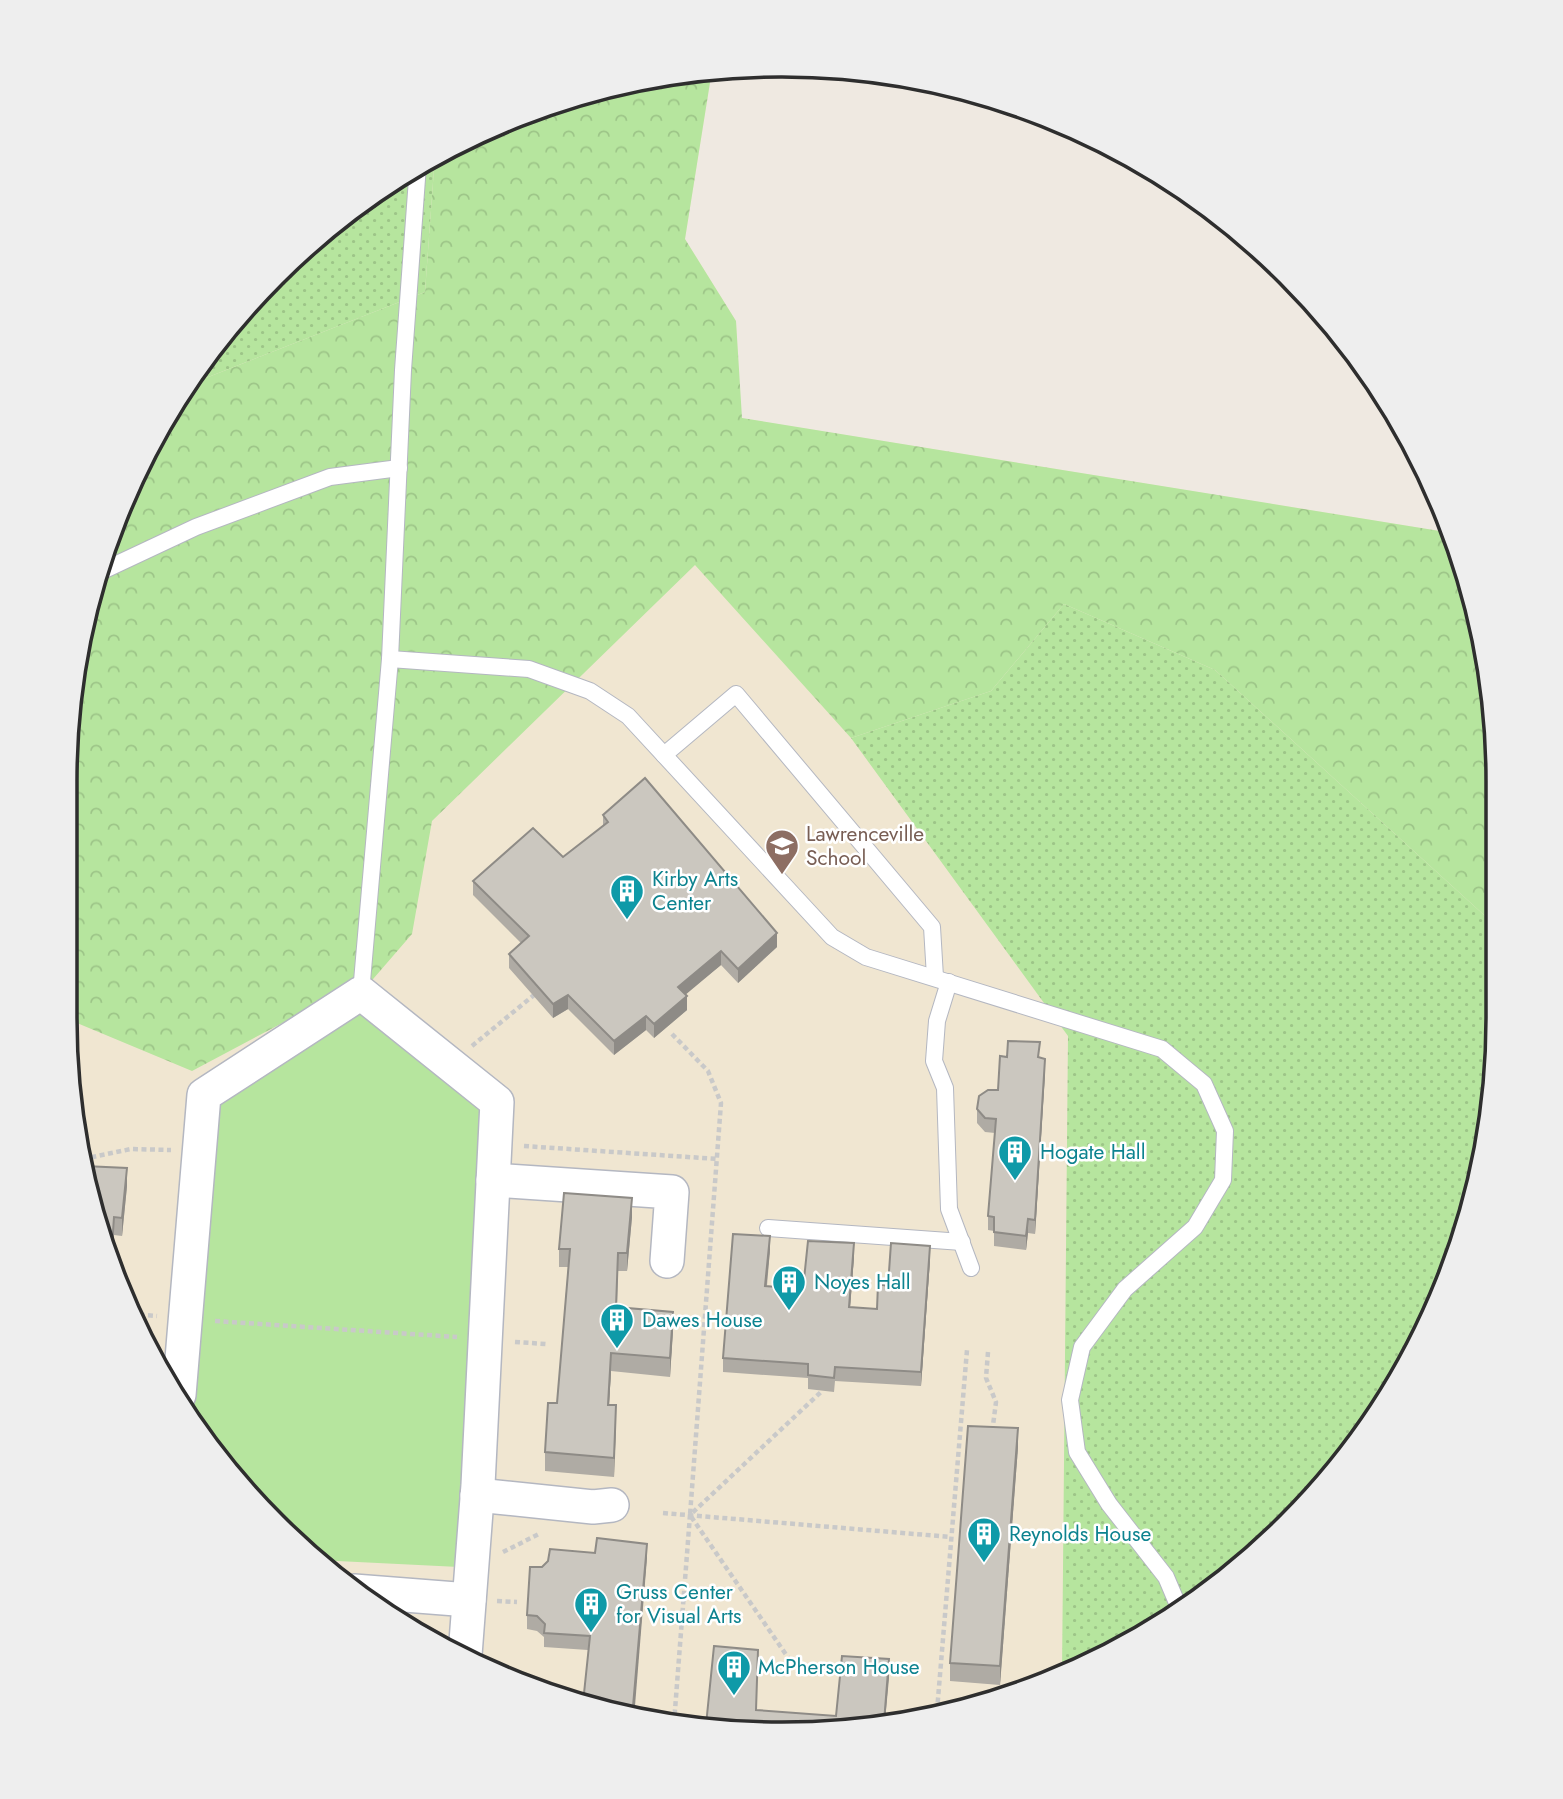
<svg xmlns="http://www.w3.org/2000/svg" width="1563" height="1799" viewBox="0 0 1563 1799" font-family="Jost,sans-serif">
  <style>
    .education { fill: #f0e6d1 }
    .grass { fill: #b6e59e }
    .forest { fill: url(#forest-crowns) }
    .park { fill: url(#park-dots) }
    .lines { fill: none; stroke-linecap: round; stroke-linejoin: round }
    .lane-casing { stroke: #b4b7c1; stroke-width: 18 }
    .street-casing { stroke: #b4b7c1; stroke-width: 36 }
    .path { stroke: #c9c9c9; stroke-width: 4.5; stroke-dasharray: 5 3.5; stroke-linecap: butt }
    .lane { stroke: #fff; stroke-width: 16 }
    .street { stroke: #fff; stroke-width: 33 }
    .wall { fill: #afaba4 }
    .shaded-wall { fill: #8e8b86 }
    .building { fill: #cbc7bf; stroke: #8e8b86; stroke-width: 2 }
    .labels { text-anchor: middle; dominant-baseline: central; stroke-width: 5; stroke-linejoin: round; paint-order: stroke }
    .education-label { font-size: 21px; fill: #785e54; stroke: #fff; text-anchor: start }
    .culture-label { font-size: 21px; fill: #0d838f; stroke: #fff; text-anchor: start }
    .rim { fill: none; stroke: #2e2e2e; stroke-width: 3.5 }
  </style>
  <defs>
    <pattern id="forest-crowns" width="20" height="18" patternUnits="userSpaceOnUse" patternTransform="scale(1.75)"><rect width="20" height="18" fill="#b6e59e"/><path d="M2 6a3 3 0 1 1 6 0M12 15a3 3 0 1 1 6 0" fill="none" stroke="#9dc588"/></pattern>
    <pattern id="park-dots" width="8" height="8" patternUnits="userSpaceOnUse" patternTransform="scale(1.75)"><rect width="8" height="8" fill="#b6e59e"/><path d="M2 2h.1M6 6h.1" fill="none" stroke="#9dc588" stroke-width="1.8" stroke-linecap="round"/></pattern>
  </defs>
  <rect width="100%" height="100%" fill="#efe9e1"/>
  <polygon class="education" points="712,70 685,239 736,321 741,418 1452,533 1460,552 1497,734 1498,1018 1485,1157 1444,1291 1377,1416 1254,1556 1140,1638 1012,1696 828,1733 642,1721 507,1680 345,1586 242,1490 139,1335 89,1203 65,1017 71,688 103,551 139,464 213,345 309,242 423,161 551,103 688,71"/>
  <polygon class="grass" points="360,1009 484,1108 459,1567 317,1560 242,1490 191,1413 216,1102"/>
  <polygon class="forest" points="712,70 685,239 736,321 742,418 1452,533 1460,551 1497,734 1498,937 1484,915 1215,670 1064,604 991,691 851,738 695,565 432,821 412,934 361,993 322,1002 192,1071 65,1018 71,688 103,551 139,464 188,385 425,292 435,155 551,103 688,71"/>
  <g class="park">
    <polygon points="435,155 425,292 188,385 213,345 309,242 423,161"/>
    <polygon points="1064,604 1215,670 1484,915 1498,937 1498,1018 1485,1157 1444,1291 1377,1416 1254,1556 1140,1638 1062,1674 1068,1036 851,738 991,691"/>
  </g>
  <g class="lines">
    <g class="lane-casing">
      <g id="lane">
        <polyline points="98,573 196,527 330,477 399,468"/>
        <polyline points="390,659 529,669 590,691 628,716 832,937 866,957 1162,1049 1204,1084 1225,1131 1223,1180 1195,1227 1125,1289 1082,1347 1070,1400 1077,1452 1109,1504 1166,1577 1180,1610"/>
        <polyline points="664,755 736,694 932,927 935,977"/>
        <polyline points="949,982 937,1021 934,1061 945,1088 949,1209 971,1268"/>
        <polyline points="361,993 390,659 403,370 418,165"/>
        <polyline points="768,1228 962,1242"/>
      </g>
    </g>
    <g class="street-casing">
      <g id="street">
        <polyline points="493,1180 672,1192 667,1261"/>
        <polyline points="179,1395 204,1095 361,993 497,1102 478,1485 465,1655"/>
        <polyline points="477,1495 593,1507 612,1505"/>
        <polyline points="354,1591 469,1600"/>
      </g>
    </g>
    <g class="path">
      <polyline points="672,1034 708,1071 721,1103 690,1515 798,1672"/>
      <polyline points="472,1046 534,995"/>
      <polyline points="524,1146 718,1159"/>
      <polyline points="83,1159 131,1149 171,1150"/>
      <polyline points="131,1314 157,1316"/>
      <polyline points="215,1321 457,1337"/>
      <polyline points="515,1342 546,1344"/>
      <polyline points="988,1352 986,1378 996,1402 992,1433"/>
      <polyline points="663,1513 951,1537"/>
      <polyline points="503,1552 539,1534"/>
      <polyline points="497,1601 517,1602"/>
      <polyline points="937,1711 967,1350"/>
      <polyline points="674,1723 690,1515 822,1391"/>
    </g>
    <use href="#lane" class="lane"/>
    <use href="#street" class="street"/>
  </g>
  <g class="wall">
    <polygon points="603,815 777,947 738,983 721,965 685,994 687,1010 654,1038 646,1030 614,1055 568,1009 553,1018 509,968 509,954 521,943 473,895 473,881 563,857 603,826"/>
    <polygon points="1007,1057 1040,1058 1045,1073 1035,1234 1028,1233 1026,1250 994,1246 994,1231 988,1230 988,1216 995,1133 985,1132 977,1123 977,1109 998,1090"/>
    <polygon points="127,1186 122,1236 114,1235 112,1263 89,1203"/>
    <polygon points="632,1217 627,1271 618,1271 617,1307 673,1330 670,1377 611,1371 609,1405 616,1423 614,1477 545,1471 545,1452 557,1403 568,1267 559,1267 559,1249"/>
    <polygon points="770,1250 767,1286 803,1289 854,1257 850,1307 877,1309 888,1286 930,1260 921,1386 835,1381 834,1392 808,1389 808,1378 723,1372 723,1358"/>
    <polygon points="1018,1447 1000,1685 950,1681 950,1663"/>
    <polygon points="647,1558 588,1650 544,1647 544,1637 537,1631 527,1629 527,1615 542,1567"/>
  </g>
  <g class="shaded-wall">
    <polygon points="777,933 777,947 738,983 738,969"/>
    <polygon points="721,951 721,965 678,1001 678,987"/>
    <polygon points="568,995 568,1009 553,1018 553,1004"/>
    <polygon points="687,996 687,1010 654,1038 654,1024"/>
    <polygon points="646,1016 646,1030 614,1055 614,1041"/>
    <polygon points="1045,1059 1045,1073 1035,1234 1035,1220"/>
    <polygon points="127,1168 127,1186 122,1236 122,1218"/>
    <polygon points="632,1198 632,1217 627,1271 627,1253"/>
    <polygon points="114,1217 114,1235 112,1263 111,1261"/>
    <polygon points="1028,1219 1028,1233 1026,1250 1026,1236"/>
    <polygon points="770,1236 770,1250 765,1300 765,1286"/>
    <polygon points="854,1243 854,1257 849,1321 849,1307"/>
    <polygon points="930,1246 930,1260 921,1386 921,1372"/>
    <polygon points="673,1312 673,1330 670,1377 670,1358"/>
    <polygon points="611,1353 611,1371 608,1423 608,1405"/>
    <polygon points="616,1405 616,1423 614,1477 614,1458"/>
    <polygon points="1018,1428 1018,1447 1000,1685 1000,1666"/>
    <polygon points="647,1544 647,1558 634,1718 632,1718"/>
    <polygon points="889,1659 889,1678 885,1721 884,1722"/>
  </g>
  <g class="building">
    <polygon points="645,778 777,933 738,969 721,951 678,987 687,996 654,1024 646,1016 614,1041 568,995 553,1004 509,954 529,936 473,881 533,828 563,857 608,822 603,815"/>
    <polygon points="1008,1041 1040,1042 1038,1057 1045,1059 1035,1220 1028,1219 1026,1236 994,1232 994,1217 988,1216 996,1119 985,1118 977,1109 979,1096 988,1090 998,1090 1000,1056 1007,1057"/>
    <polygon points="84,1166 127,1168 122,1218 114,1217 111,1261 89,1203"/>
    <polygon points="564,1193 632,1198 627,1253 618,1253 616,1307 673,1312 670,1358 611,1353 608,1405 616,1405 614,1458 545,1452 548,1403 557,1403 570,1249 559,1249"/>
    <polygon points="733,1234 770,1236 765,1286 803,1289 808,1241 854,1243 849,1307 877,1309 878,1284 888,1286 891,1243 930,1246 921,1372 835,1367 834,1378 808,1375 808,1364 723,1358"/>
    <polygon points="968,1426 1018,1428 1000,1666 950,1663"/>
    <polygon points="597,1538 647,1544 632,1718 583,1703 590,1636 544,1633 545,1624 537,1616 527,1615 530,1567 542,1567 548,1561 550,1549 595,1553"/>
    <polygon points="714,1646 758,1650 756,1710 836,1716 842,1656 889,1659 884,1722 828,1733 706,1725"/>
  </g>
  <defs>
    <g id="school-pin" transform="scale(1.75)"><path d="M0 17L-7.5 6A9.5 9.5 0 1 1 7.5 6Z" fill="#8d6e63" stroke="#fff"/><path d="M0-5L7-2L0 1L-7-2ZM-4 1L0 2.5L4 1V4Q0 6-4 4Z" fill="#fff"/></g>
    <g id="building-pin" transform="scale(1.75)"><path d="M0 17L-7.5 6A9.5 9.5 0 1 1 7.5 6Z" fill="#0f9aa8" stroke="#fff"/><path d="M-4-6H4V6H1V3H-1V6H-4ZM-2.5-4.3h1.7v1.8h-1.7ZM.8-4.3h1.7v1.8H.8ZM-2.5-1h1.7V.8h-1.7ZM.8-1h1.7V.8H.8Z" fill="#fff"/></g>
  </defs>
  <g fill-rule="evenodd">
    <use href="#school-pin" x="782" y="846"/>
    <use href="#building-pin" x="627" y="891"/>
    <use href="#building-pin" x="1015" y="1152"/>
    <use href="#building-pin" x="789" y="1282"/>
    <use href="#building-pin" x="617" y="1320"/>
    <use href="#building-pin" x="984" y="1534"/>
    <use href="#building-pin" x="591" y="1604"/>
    <use href="#building-pin" x="734" y="1667"/>
  </g>
  <g class="labels">
    <g class="education-label">
      <text x="806" y="834">Lawrenceville<tspan x="806" dy="24">School</tspan></text>
    </g>
    <g class="culture-label">
      <text x="652" y="879">Kirby Arts<tspan x="652" dy="24">Center</tspan></text>
      <text x="1040" y="1152">Hogate Hall</text>
      <text x="814" y="1282">Noyes Hall</text>
      <text x="642" y="1320">Dawes House</text>
      <text x="1009" y="1534">Reynolds House</text>
      <text x="616" y="1592">Gruss Center<tspan x="616" dy="24">for Visual Arts</tspan></text>
      <text x="758" y="1667">McPherson House</text>
    </g>
  </g>
  <path d="M0 0H1563V1799H0ZM781 77H782A704 704 0 0 1 1486 781V1018A704 704 0 0 1 782 1722H781A704 704 0 0 1 77 1018V781A704 704 0 0 1 781 77Z" fill="#eee" fill-rule="evenodd"/>
  <path class="rim" d="M781 77H782A704 704 0 0 1 1486 781V1018A704 704 0 0 1 782 1722H781A704 704 0 0 1 77 1018V781A704 704 0 0 1 781 77Z"/>
</svg>
